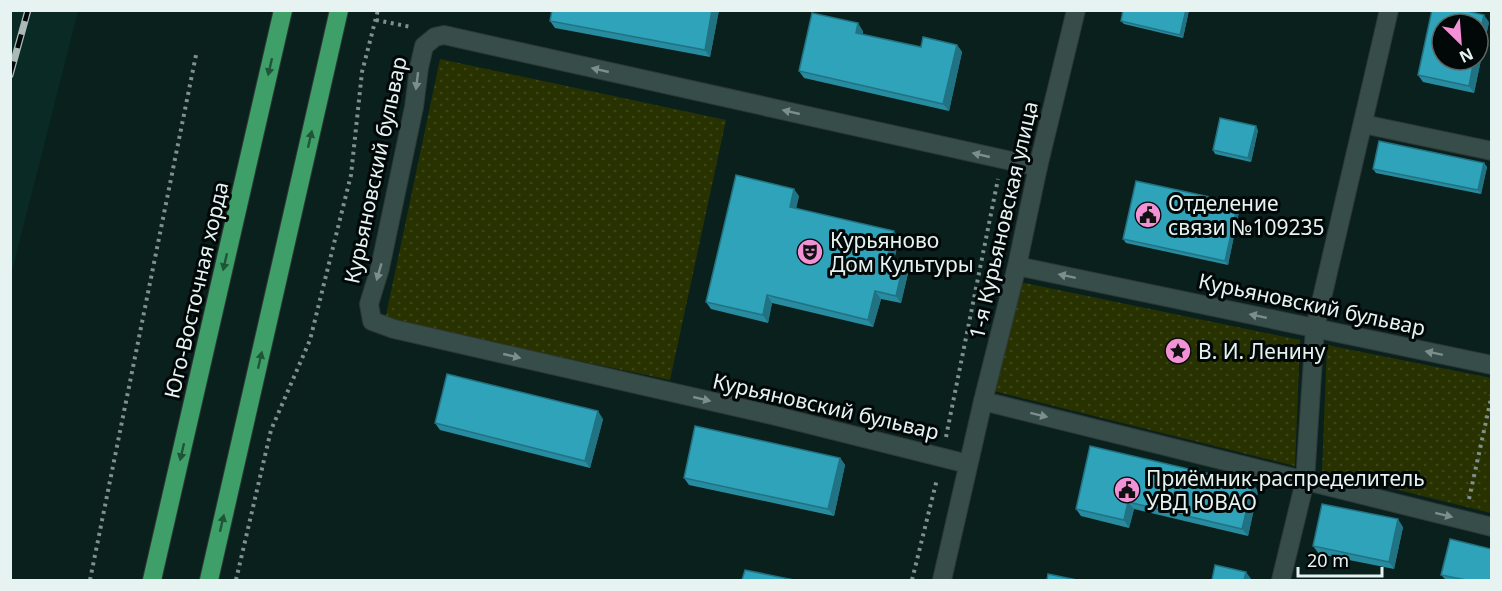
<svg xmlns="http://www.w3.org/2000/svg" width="1502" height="591" viewBox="0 0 1502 591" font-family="'Noto Sans',sans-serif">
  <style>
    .built { fill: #0a2a26 }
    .park { fill: url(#park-dots) }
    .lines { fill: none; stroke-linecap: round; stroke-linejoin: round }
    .minor-casing { stroke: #2e3836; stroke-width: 20 }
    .major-casing { stroke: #2e3836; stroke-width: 20 }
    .path { stroke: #7f908d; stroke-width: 4; stroke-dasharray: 3 4.5; stroke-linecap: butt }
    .minor { stroke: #364d49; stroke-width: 18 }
    .major { stroke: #3ea068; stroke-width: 18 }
    .rail-casing { stroke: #abbab7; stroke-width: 7 }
    .rail { stroke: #020807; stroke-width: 4.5; stroke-dasharray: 14; stroke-linecap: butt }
    .wall { fill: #288ca0 }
    .shaded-wall { fill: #217282 }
    .building { fill: #2fa3ba; stroke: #217282; stroke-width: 1.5 }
    .oneway { fill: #205438 }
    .oneway2 { fill: #7c8f8c }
    .labels { text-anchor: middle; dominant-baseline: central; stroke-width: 6; stroke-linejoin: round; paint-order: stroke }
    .street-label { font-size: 21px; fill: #e6f3f0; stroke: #020807 }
    .poi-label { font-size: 21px; fill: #e6f3f0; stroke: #020807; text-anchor: start }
  </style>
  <defs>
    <pattern id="park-dots" width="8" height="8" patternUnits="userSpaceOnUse" patternTransform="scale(1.5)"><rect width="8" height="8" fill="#283200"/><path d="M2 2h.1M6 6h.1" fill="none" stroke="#3d4619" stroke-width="1.8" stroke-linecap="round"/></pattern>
  </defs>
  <rect width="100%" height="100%" fill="#0a201d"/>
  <polygon class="built" points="11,10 78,11 11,275 10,11"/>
  <g class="park">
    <polygon points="440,59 726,120 670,380 385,320"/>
    <polygon points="1020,282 1300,340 1295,466 994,391"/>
    <polygon points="1327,345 1491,378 1491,513 1322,471"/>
  </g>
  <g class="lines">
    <g class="minor-casing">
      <g id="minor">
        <polyline points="1363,124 1492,151"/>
        <polyline points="1017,266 1492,365"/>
        <polyline points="983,401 1492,527"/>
        <polyline points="968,464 776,416 394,329 372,321 369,304 380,268 414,107 419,68 424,46 435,37 444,35 1038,167"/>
        <polyline points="942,580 983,401 1017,266 1038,167 1076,10"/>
        <polyline points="1281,580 1305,481 1315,328 1389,10"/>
      </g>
    </g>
    <g class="major-casing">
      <g id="major">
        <polyline points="152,580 283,10"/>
        <polyline points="209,580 339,10"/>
      </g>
    </g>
    <g class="path">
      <polyline points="376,20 411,27"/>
      <polyline points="946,437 998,179"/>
      <polyline points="1469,499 1492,394"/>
      <polyline points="90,580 196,55"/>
      <polyline points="236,580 271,430 310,340 351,175 362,72 378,10"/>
      <polyline points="912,580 937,479"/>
    </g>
    <use href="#minor" class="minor"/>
    <use href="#major" class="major"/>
    <g class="rail-casing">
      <polyline id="rail" points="10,75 28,10"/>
    </g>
    <use href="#rail" class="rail"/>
  </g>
  <g class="wall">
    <polygon points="552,10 719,10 710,57 555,28 550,21"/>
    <polygon points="1123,10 1189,10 1183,38 1124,24 1121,21"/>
    <polygon points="1489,22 1474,93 1423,82 1418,75"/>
    <polygon points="863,31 863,34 921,47 957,45 962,52 949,111 804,78 799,71"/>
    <polygon points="1258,130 1251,162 1215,154 1213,150"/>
    <polygon points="1484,163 1487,167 1481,194 1376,173 1373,169"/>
    <polygon points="799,196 796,208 899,239 894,259 904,262 909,269 901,303 881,299 873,327 772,303 768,323 711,309 706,302"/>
    <polygon points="1240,207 1228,265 1126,243 1123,239"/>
    <polygon points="603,419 590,468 440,430 435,423"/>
    <polygon points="1090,446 1258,491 1248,536 1134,509 1129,528 1081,516 1076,509"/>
    <polygon points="840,458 845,465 834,516 689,485 684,478"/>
    <polygon points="1403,527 1394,569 1319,554 1313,546"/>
    <polygon points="1441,575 1491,580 1446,580"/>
  </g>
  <g class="shaded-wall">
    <polygon points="712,10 719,10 710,57 705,50"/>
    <polygon points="1186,10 1189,10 1183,38 1180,35"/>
    <polygon points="1484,15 1489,22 1474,93 1469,86 1474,60 1478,60 1478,41"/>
    <polygon points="858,23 863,31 861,40 856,33"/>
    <polygon points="957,45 962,52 949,111 943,104"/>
    <polygon points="1256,126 1258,130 1251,162 1248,158"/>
    <polygon points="1484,163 1487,167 1481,194 1478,190"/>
    <polygon points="794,189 799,196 795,214 790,207"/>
    <polygon points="1238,203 1240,207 1228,265 1225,261"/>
    <polygon points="894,231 899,239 893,265 887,258"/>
    <polygon points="904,262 909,269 901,303 896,296"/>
    <polygon points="875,291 881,299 873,327 868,320"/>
    <polygon points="767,295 772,303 768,323 763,315"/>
    <polygon points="598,411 603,419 590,468 585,461"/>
    <polygon points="840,458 845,465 834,516 828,509"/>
    <polygon points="1253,484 1258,491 1248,536 1242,529"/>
    <polygon points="1128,502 1134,509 1129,528 1124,520"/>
    <polygon points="1398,519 1403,527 1394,569 1389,562"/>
    <polygon points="1246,572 1252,580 1244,580"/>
  </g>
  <g class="building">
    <polygon points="552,10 712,10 705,50 550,21"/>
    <polygon points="1123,10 1186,10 1180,35 1121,21"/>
    <polygon points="1432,10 1463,10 1484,15 1478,41 1478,24 1442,24 1442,60 1474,60 1469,86 1418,75"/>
    <polygon points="812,13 858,23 856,33 921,47 923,37 957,45 943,104 799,71"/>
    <polygon points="1220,118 1256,126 1248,158 1213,150"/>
    <polygon points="1379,141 1484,163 1478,190 1373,169"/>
    <polygon points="736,175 794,189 790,207 894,231 887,258 904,262 896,296 875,291 868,320 767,295 763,315 706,302"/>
    <polygon points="1136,181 1238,203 1225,261 1123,239"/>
    <polygon points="447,374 598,411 585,461 435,423"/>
    <polygon points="695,426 840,458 828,509 684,478"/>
    <polygon points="1090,446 1253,484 1242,529 1128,502 1124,520 1076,509"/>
    <polygon points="1322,504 1398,519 1389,562 1313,546"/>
    <polygon points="1450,539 1491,549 1491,580 1466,580 1441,575"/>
    <polygon points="1215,565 1246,572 1244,580 1212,580"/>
    <polygon points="745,570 794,580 742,580"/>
    <polygon points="1048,574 1077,580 1047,580"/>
  </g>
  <defs><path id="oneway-solid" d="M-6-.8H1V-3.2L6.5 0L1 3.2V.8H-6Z" transform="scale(1.5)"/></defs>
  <g class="oneway">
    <use href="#oneway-solid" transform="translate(270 67) rotate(103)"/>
    <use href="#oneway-solid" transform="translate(310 139) rotate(-77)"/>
    <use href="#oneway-solid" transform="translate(225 262) rotate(103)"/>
    <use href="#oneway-solid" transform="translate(260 360) rotate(-77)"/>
    <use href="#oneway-solid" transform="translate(182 452) rotate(103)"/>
    <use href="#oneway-solid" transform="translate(222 523) rotate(-77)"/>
  </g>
  <g class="oneway2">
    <use href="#oneway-solid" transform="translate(600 70) rotate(-167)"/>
    <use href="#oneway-solid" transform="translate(417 81) rotate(97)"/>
    <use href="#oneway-solid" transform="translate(791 112) rotate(-167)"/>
    <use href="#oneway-solid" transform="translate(981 155) rotate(-167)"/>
    <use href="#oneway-solid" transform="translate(379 272) rotate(106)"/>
    <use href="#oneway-solid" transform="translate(1067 276) rotate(-168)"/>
    <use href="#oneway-solid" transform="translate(1258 316) rotate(-168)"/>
    <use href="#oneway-solid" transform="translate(1434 353) rotate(-168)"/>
    <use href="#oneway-solid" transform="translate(512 356) rotate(13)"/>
    <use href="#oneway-solid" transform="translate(702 399) rotate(13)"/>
    <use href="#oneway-solid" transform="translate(1039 415) rotate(14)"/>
    <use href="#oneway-solid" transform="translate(1444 515) rotate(14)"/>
  </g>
  <defs>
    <g id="civic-disc" transform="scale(1.35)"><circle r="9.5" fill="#f391d6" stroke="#020807"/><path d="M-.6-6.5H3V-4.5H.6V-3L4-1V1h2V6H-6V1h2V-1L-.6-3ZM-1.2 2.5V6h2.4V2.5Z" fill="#111"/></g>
    <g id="theatre-disc" transform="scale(1.35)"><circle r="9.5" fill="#f391d6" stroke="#020807"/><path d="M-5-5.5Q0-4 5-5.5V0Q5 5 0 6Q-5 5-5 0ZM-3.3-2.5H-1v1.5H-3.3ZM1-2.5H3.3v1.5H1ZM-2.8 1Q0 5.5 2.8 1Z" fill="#111"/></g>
    <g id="sight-disc" transform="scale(1.35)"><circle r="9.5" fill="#f391d6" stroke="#020807"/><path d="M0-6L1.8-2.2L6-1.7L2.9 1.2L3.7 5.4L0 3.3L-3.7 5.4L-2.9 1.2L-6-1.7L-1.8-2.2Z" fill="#111"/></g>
  </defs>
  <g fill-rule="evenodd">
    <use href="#civic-disc" x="1148" y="215"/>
    <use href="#theatre-disc" x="810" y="252"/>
    <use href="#sight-disc" x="1178" y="351"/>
    <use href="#civic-disc" x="1127" y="490"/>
  </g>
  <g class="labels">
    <g class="street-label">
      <text transform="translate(375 170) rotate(-78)">Курьяновский бульвар</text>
      <text transform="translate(1003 220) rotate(-77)">1-я Курьяновская улица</text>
      <text transform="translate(196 290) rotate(-77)">Юго-Восточная хорда</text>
      <text transform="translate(1312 304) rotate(12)">Курьяновский бульвар</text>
      <text transform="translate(826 406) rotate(13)">Курьяновский бульвар</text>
    </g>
    <g class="poi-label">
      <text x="1168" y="203">Отделение<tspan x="1168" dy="24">связи №109235</tspan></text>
      <text x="830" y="240">Курьяново<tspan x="830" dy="24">Дом Культуры</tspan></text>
      <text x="1198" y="351">В. И. Ленину</text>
      <text x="1146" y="478">Приёмник-распределитель<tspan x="1146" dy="24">УВД ЮВАО</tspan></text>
    </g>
  </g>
  <rect width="1502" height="591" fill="none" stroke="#e6f3f0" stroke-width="24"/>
  <g transform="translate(1460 42) rotate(155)"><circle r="28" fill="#020807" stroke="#5d6664" stroke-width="1.5"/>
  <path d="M0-4.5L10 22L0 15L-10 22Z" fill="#f391d6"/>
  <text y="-9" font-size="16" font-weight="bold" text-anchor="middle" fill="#e6f3f0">N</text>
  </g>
  <path d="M1298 567v9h84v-9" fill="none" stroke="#e6f3f0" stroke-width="3"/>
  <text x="1307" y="567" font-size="18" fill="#e6f3f0" stroke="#020807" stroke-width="4.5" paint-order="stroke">20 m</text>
</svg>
